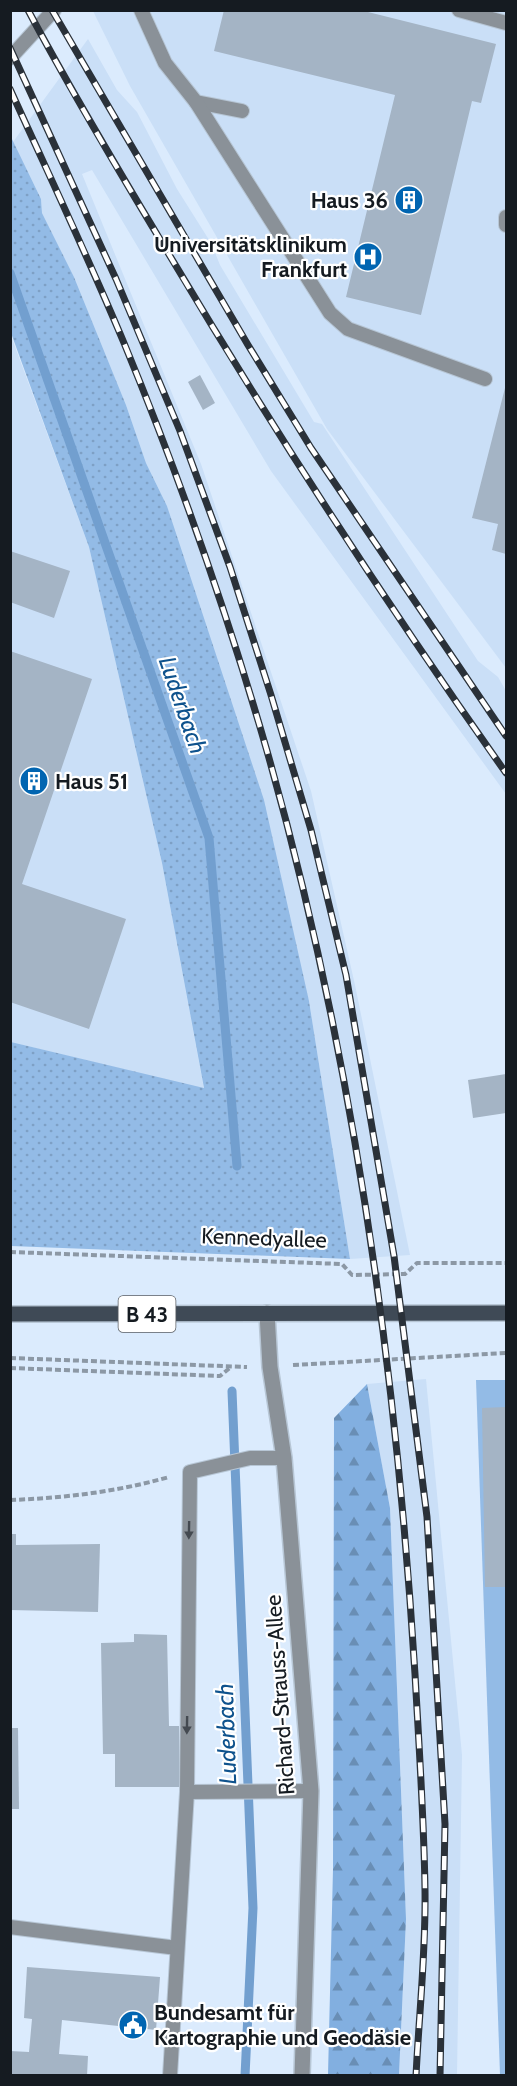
<svg xmlns="http://www.w3.org/2000/svg" width="517" height="2086" viewBox="0 0 517 2086" font-family="Cabin,sans-serif">
  <style>
    .built { fill: #cadff7 }
    .grass { fill: url(#grass-dots) }
    .forest { fill: url(#forest-firs) }
    .garden { fill: #93bbe6 }
    .lines { fill: none; stroke-linecap: round; stroke-linejoin: round }
    .stream { stroke: #729fcf; stroke-width: 9 }
    .building { fill: #a4b4c5 }
    .lane-casing { stroke: #b7c6d5; stroke-width: 16 }
    .street-casing { stroke: #b7c6d5; stroke-width: 18 }
    .primary-casing { stroke: #b7c6d5; stroke-width: 18 }
    .path { stroke: #8c98a5; stroke-width: 4; stroke-dasharray: 6 3; stroke-linecap: butt }
    .lane { stroke: #8a9198; stroke-width: 14 }
    .street { stroke: #8a9198; stroke-width: 15 }
    .primary { stroke: #3f4a56; stroke-width: 15 }
    .rail-casing { stroke: #2a3139; stroke-width: 7 }
    .rail { stroke: #fff; stroke-width: 4.5; stroke-dasharray: 14; stroke-linecap: butt }
    .oneway { fill: #444a51 }
    .labels { text-anchor: middle; dominant-baseline: central; stroke-width: 4.5; stroke-linejoin: round; paint-order: stroke }
    .shield { fill: #fff; stroke: #5b5f64; stroke-width: 1.5 }
    .shield-label { font-size: 21px; font-weight: bold; fill: #151b21 }
    .poi-label { font-size: 22px; font-weight: bold; fill: #151b21; stroke: #fff; text-anchor: end }
    .street-label { font-size: 22px; fill: #151b21; stroke: #fff }
    .water-label { font-size: 24px; font-style: italic; fill: #0e528d; stroke: #fff }
  </style>
  <defs>
    <pattern id="grass-dots" width="8" height="8" patternUnits="userSpaceOnUse" patternTransform="scale(1.5)"><rect width="8" height="8" fill="#93bbe6"/><path d="M2 2h.1M6 6h.1" fill="none" stroke="#7ea0c5" stroke-width="1.8" stroke-linecap="round"/></pattern>
    <pattern id="forest-firs" width="22" height="20" patternUnits="userSpaceOnUse" patternTransform="scale(1.5)"><rect width="22" height="20" fill="#82afe0"/><path d="M5 1l3.5 6h-7zM16 11l3.5 6h-7z" fill="#698eb5"/></pattern>
  </defs>
  <rect width="100%" height="100%" fill="#dbebfd"/>
  <g class="built">
    <polygon points="93,11 506,11 506,668 327,429 130,86"/>
    <polygon points="88,39 117,90 137,112 177,189 211,243 220,265 314,422 322,424 478,661 498,677 506,691 506,794 271,471 92,170 82,174 201,464 311,791 355,985 410,1255 350,1259 309,1001 167,506 146,463 126,405 74,277 42,213 41,199 13,142"/>
    <polygon points="10,333 89,547 162,863 204,1089 11,1042"/>
    <polygon points="426,1379 462,1755 457,2075 399,2075 406,1919 390,1508 367,1384"/>
  </g>
  <polygon class="grass" points="11,137 41,199 42,213 74,277 126,405 146,463 167,506 264,800 309,1001 350,1259 11,1246 11,1042 204,1088 162,863 89,547 11,333"/>
  <polygon class="forest" points="367,1384 390,1508 406,1919 399,2075 328,2075 333,1869 334,1418"/>
  <polygon class="garden" points="476,1380 506,1380 506,2076 500,2075"/>
  <g class="lines">
    <g class="stream">
      <polyline points="10,273 209,838 237,1166"/>
      <polyline points="232,1391 253,1908 245,2076"/>
    </g>
  </g>
  <g class="building">
    <polygon points="224,10 360,10 496,44 481,103 472,101 421,315 346,297 395,95 214,51"/>
    <polygon points="200,375 215,403 203,410 188,382"/>
    <polygon points="506,384 506,554 492,550 498,524 472,518"/>
    <polygon points="10,551 70,571 54,618 10,602"/>
    <polygon points="10,651 92,679 22,884 126,919 89,1029 10,1002"/>
    <polygon points="506,1074 506,1113 473,1118 468,1080"/>
    <polygon points="506,1407 506,1587 485,1587 482,1408"/>
    <polygon points="10,1534 16,1534 16,1545 100,1544 98,1612 10,1610"/>
    <polygon points="134,1634 167,1635 169,1726 179,1726 180,1787 115,1787 115,1754 103,1754 101,1643 134,1642"/>
    <polygon points="10,1728 18,1728 19,1809 10,1809"/>
    <polygon points="27,1967 160,1977 156,2030 62,2020 59,2054 88,2056 87,2076 10,2076 10,2051 29,2052 32,2019 24,2018"/>
  </g>
  <g class="lines">
    <g class="lane-casing">
      <g id="lane">
        <polyline points="141,10 165,63 196,102 242,111"/>
        <polyline points="459,10 506,23"/>
        <polyline points="10,58 54,10"/>
        <polyline points="196,102 330,313 348,329 485,379"/>
        <polyline points="506,217 506,225"/>
        <polyline points="187,1792 311,1791"/>
        <polyline points="10,1927 177,1948"/>
        <polyline points="170,2076 187,1792 190,1472 250,1458 284,1458"/>
      </g>
    </g>
    <g class="street-casing">
      <polyline id="street" points="267,1313 270,1367 284,1458 311,1791 302,2076"/>
    </g>
    <g class="primary-casing">
      <polyline id="primary" points="10,1314 506,1313"/>
    </g>
    <g class="path">
      <polyline points="10,1252 342,1264 352,1275 405,1274 417,1263 506,1263"/>
      <polyline points="10,1358 247,1367"/>
      <polyline points="293,1365 506,1353"/>
      <polyline points="10,1368 220,1376 231,1367"/>
      <path d="M10 1500C65 1498 116 1492 169 1477"/>
    </g>
    <use href="#lane" class="lane"/>
    <use href="#street" class="street"/>
    <use href="#primary" class="primary"/>
    <g class="rail-casing">
      <g id="rail">
        <path d="M28 10C71 91 117 168 164 246 271 426 385 602 506 773"/>
        <polyline points="52,10 248,345 311,448 506,736"/>
        <polyline points="10,48 116,279 180,431 230,567 271,695 311,830 346,975 394,1256 427,1517 445,1824 440,2076"/>
        <path d="M10 89C48 173 88 257 124 343 179 476 227 612 267 751 352 1050 396 1364 415 1674 419 1746 424 1818 425 1890 426 1952 419 2014 416 2076"/>
      </g>
    </g>
    <use href="#rail" class="rail"/>
  </g>
  <defs><path id="oneway-solid" d="M-6-.8H1V-3.2L6.5 0L1 3.2V.8H-6Z" transform="scale(1.5)"/></defs>
  <g class="oneway">
    <use href="#oneway-solid" transform="translate(189 1530) rotate(91)"/>
    <use href="#oneway-solid" transform="translate(187 1725) rotate(91)"/>
  </g>
  <defs>
    <g id="building-disc" transform="scale(1.5)"><circle r="9.5" fill="#0165b1" stroke="#fff"/><path d="M-4-6H4V6H1V3H-1V6H-4ZM-2.5-4.3h1.7v1.8h-1.7ZM.8-4.3h1.7v1.8H.8ZM-2.5-1h1.7V.8h-1.7ZM.8-1h1.7V.8H.8Z" fill="#fff"/></g>
    <g id="hospital-disc" transform="scale(1.5)"><circle r="9.5" fill="#0165b1" stroke="#fff"/><path d="M-5-5h3v3.5h4V-5h3V5h-3V1.5h-4V5h-3Z" fill="#fff"/></g>
    <g id="civic-disc" transform="scale(1.5)"><circle r="9.5" fill="#0165b1" stroke="#fff"/><path d="M-.6-6.5H3V-4.5H.6V-3L4-1V1h2V6H-6V1h2V-1L-.6-3ZM-1.2 2.5V6h2.4V2.5Z" fill="#fff"/></g>
  </defs>
  <g fill-rule="evenodd">
    <use href="#building-disc" x="409" y="200"/>
    <use href="#hospital-disc" x="368" y="257"/>
    <use href="#building-disc" x="34" y="781"/>
    <use href="#civic-disc" x="133" y="2025"/>
  </g>
  <g class="labels">
    <rect class="shield" x="118.5" y="1296" width="57" height="36" rx="4.5"/>
    <g class="shield-label">
      <text x="147" y="1314">B 43</text>
    </g>
    <g class="poi-label">
      <text x="388" y="200">Haus 36</text>
      <text x="347" y="244">Universitätsklinikum<tspan x="347" dy="25">Frankfurt</tspan></text>
      <text x="55" y="781" text-anchor="start">Haus 51</text>
      <text x="154" y="2012" text-anchor="start">Bundesamt für<tspan x="154" dy="25">Kartographie und Geodäsie</tspan></text>
    </g>
    <g class="street-label">
      <text transform="translate(264 1238) rotate(2)">Kennedyallee</text>
      <text transform="translate(280 1695) rotate(-94)">Richard-Strauss-Allee</text>
    </g>
    <g class="water-label">
      <text transform="translate(183 705) rotate(71)">Luderbach</text>
      <text transform="translate(226 1734) rotate(-92)">Luderbach</text>
    </g>
  </g>
  <rect width="517" height="2086" fill="none" stroke="#151b21" stroke-width="24"/>
</svg>
